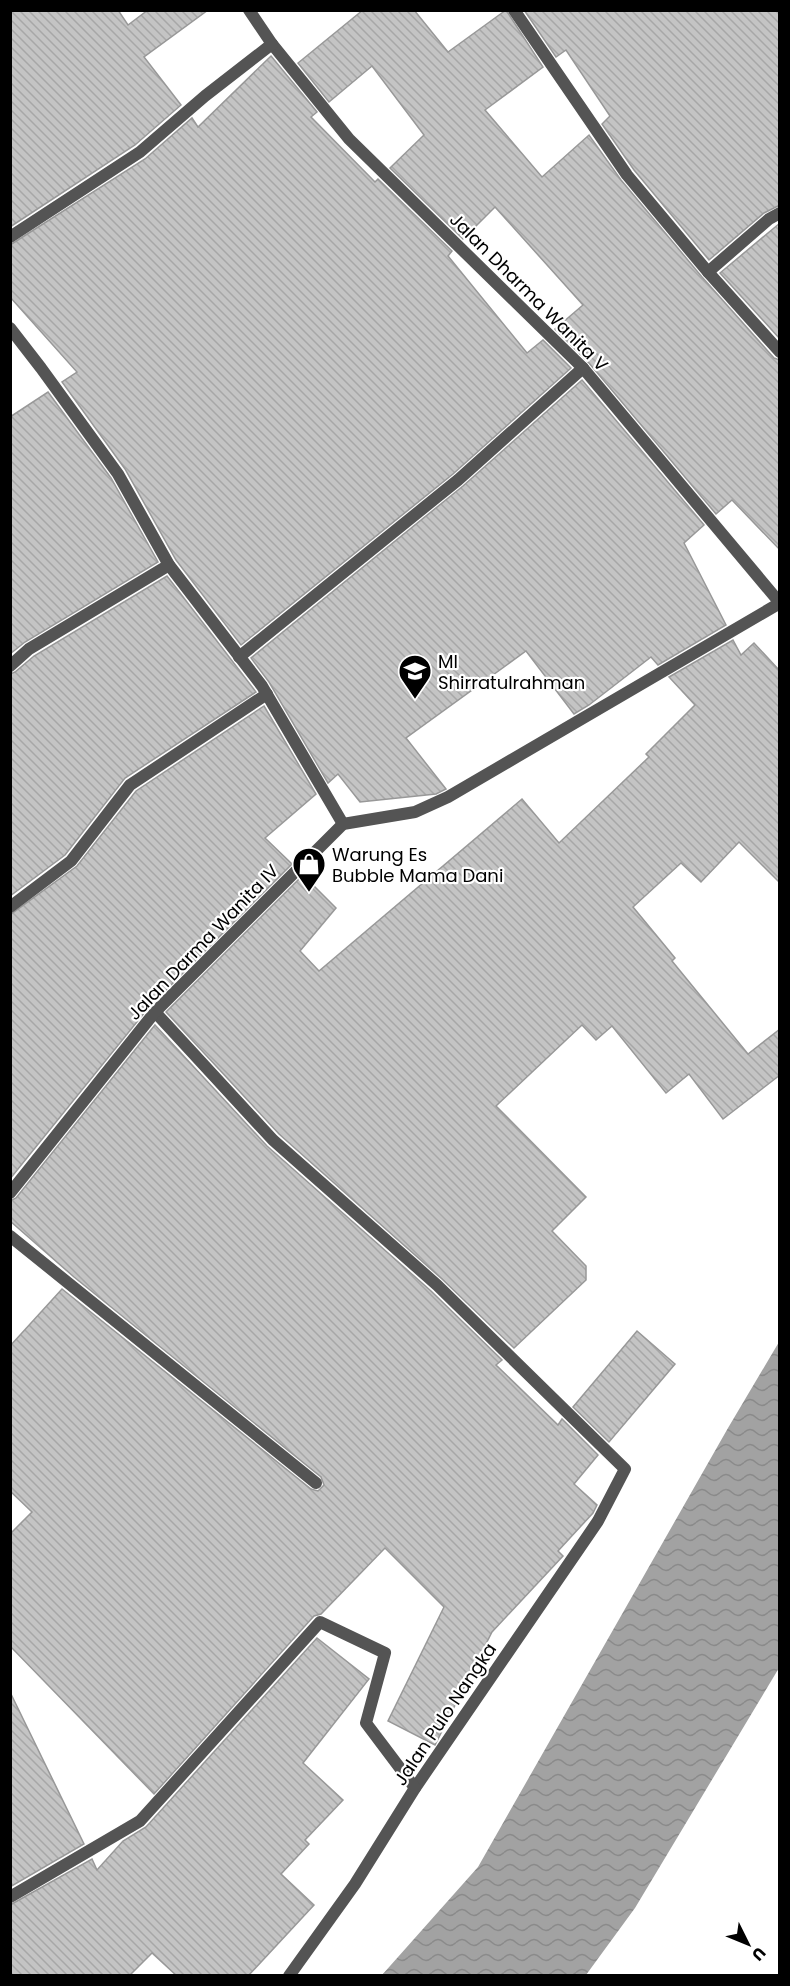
<svg xmlns="http://www.w3.org/2000/svg" width="790" height="1986" viewBox="0 0 790 1986" font-family="Poppins,sans-serif">
  <style>
    .water { fill: url(#water-waves) }
    .building { fill: url(#building-back-hatch); stroke: #989898; stroke-width: 1.5 }
    .lines { fill: none; stroke-linecap: round; stroke-linejoin: round }
    .street { stroke: #545454; stroke-width: 12 }
    .labels { text-anchor: middle; dominant-baseline: central; stroke-width: 4.5; stroke-linejoin: round; paint-order: stroke }
    .street-label { font-size: 18px; fill: #000; stroke: #fff }
    .poi-label { font-size: 18px; fill: #000; stroke: #fff; text-anchor: start }
  </style>
  <defs>
    <pattern id="water-waves" width="16" height="10" patternUnits="userSpaceOnUse" patternTransform="scale(1.5)"><rect width="16" height="10" fill="#a2a2a2"/><path d="M0 5q4-4 8 0t8 0" fill="none" stroke="#8a8a8a"/></pattern>
    <pattern id="building-back-hatch" width="6" height="6" patternUnits="userSpaceOnUse" patternTransform="scale(1.5)"><rect width="6" height="6" fill="#c4c4c4"/><path d="M-1 5l2 2M0 0l6 6M5-1l2 2" fill="none" stroke="#a7a7a7"/></pattern>
  </defs>
  <rect width="100%" height="100%" fill="#fff"/>
  <polygon class="water" points="779,1342 779,1668 635,1908 586,1975 382,1975 478,1867 728,1428"/>
  <g class="building">
    <polygon points="10,10 118,10 128,25 148,10 208,10 144,57 181,105 135,145 10,227"/>
    <polygon points="363,10 414,10 448,52 506,10 543,67 485,110 542,177 589,135 621,180 702,277 774,358 780,360 780,550 732,500 716,514 589,363 555,329 583,305 495,207 463,239 390,168 424,135 372,66 329,102 298,63"/>
    <polygon points="524,10 780,10 780,205 764,213 709,260 634,170 602,124 610,116 566,50 556,57"/>
    <polygon points="271,56 317,112 311,117 375,182 378,179 452,251 448,256 527,353 543,340 571,368 453,474 241,645 176,560 125,469 62,382 77,372 10,297 10,245 145,159 192,118 198,127"/>
    <polygon points="780,223 780,339 720,273"/>
    <polygon points="582,380 704,525 684,543 726,625 658,665 651,657 589,705 574,714 526,651 406,738 446,789 436,794 360,802 338,774 328,783 269,682 251,658 463,486"/>
    <polygon points="48,392 111,478 158,562 25,642 10,654 10,417"/>
    <polygon points="167,576 256,692 125,778 65,855 10,896 10,674 15,672 34,656"/>
    <polygon points="733,640 741,655 754,643 780,671 780,883 739,842 701,882 681,863 633,907 675,958 672,961 748,1054 780,1029 780,1075 723,1119 689,1074 666,1093 612,1026 596,1040 582,1025 496,1106 586,1197 552,1231 586,1266 586,1280 514,1348 442,1279 279,1134 166,1012 303,875 336,908 300,951 319,971 522,799 559,843 649,757 646,754 695,705 669,677"/>
    <polygon points="264,706 316,794 265,838 292,864 149,1007 10,1179 10,915 77,866 136,791"/>
    <polygon points="155,1025 267,1146 431,1291 502,1360 496,1365 558,1425 562,1419 598,1455 574,1484 597,1505 593,1513 558,1551 563,1556 492,1632 435,1745 388,1721 444,1607 385,1548 321,1614 314,1616 154,1794 10,1646 10,1534 32,1512 10,1491 10,1346 62,1289 311,1489 318,1491 324,1485 321,1477 74,1277 10,1221 10,1201 16,1198"/>
    <polygon points="637,1331 675,1364 609,1442 573,1407"/>
    <polygon points="317,1638 369,1679 303,1763 343,1800 305,1840 309,1844 281,1874 314,1905 248,1976 177,1976 152,1953 129,1976 10,1976 10,1905 92,1859 97,1870 123,1841 146,1827"/>
    <polygon points="10,1692 84,1844 10,1887"/>
  </g>
  <g class="lines">
    <g class="street">
      <polyline points="249,10 272,44 349,139 583,368 780,603"/>
      <polyline points="514,10 627,175 708,272 780,352"/>
      <polyline points="10,237 140,152 205,96 272,44"/>
      <polyline points="708,272 769,219 780,213"/>
      <polyline points="10,328 41,368 118,474 169,565 262,686 343,824"/>
      <polyline points="239,657 458,480 583,368"/>
      <polyline points="10,666 29,649 169,565"/>
      <polyline points="10,907 71,861 130,785 267,694"/>
      <polyline points="155,1012 273,1140 437,1285 625,1469 598,1521 415,1788 355,1884 289,1976"/>
      <polyline points="10,1193 155,1012 343,824 415,812 448,797 780,603"/>
      <polyline points="10,1236 316,1483"/>
      <polyline points="10,1897 140,1821 320,1622 385,1653 366,1723 415,1788"/>
    </g>
  </g>
  <defs>
    <g id="school-pin" transform="scale(1.725)"><path d="M0 17L-7.5 6A9.5 9.5 0 1 1 7.5 6Z" fill="#000" stroke="#fff"/><path d="M0-5L7-2L0 1L-7-2ZM-4 1L0 2.5L4 1V4Q0 6-4 4Z" fill="#fff"/></g>
    <g id="shop-pin" transform="scale(1.725)"><path d="M0 17L-7.5 6A9.5 9.5 0 1 1 7.5 6Z" fill="#000" stroke="#fff"/><path d="M-5-2.5h2.3a2.7 3.5 0 0 1 5.4 0H5L5.5 6h-11ZM-1.5-2.5h3a1.5 2.3 0 0 0-3 0Z" fill="#fff"/></g>
  </defs>
  <g fill-rule="evenodd">
    <use href="#school-pin" x="415" y="671"/>
    <use href="#shop-pin" x="309" y="864"/>
  </g>
  <g class="labels">
    <g class="street-label">
      <text transform="translate(529 292) rotate(45)">Jalan Dharma Wanita V</text>
      <text transform="translate(203 942) rotate(-46)">Jalan Darma Wanita IV</text>
      <text transform="translate(445 1714) rotate(-56)">Jalan Pulo Nangka</text>
    </g>
    <g class="poi-label">
      <text x="438" y="661">MI<tspan x="438" dy="21">Shirratulrahman</tspan></text>
      <text x="332" y="854">Warung Es<tspan x="332" dy="21">Bubble Mama Dani</tspan></text>
    </g>
  </g>
  <rect width="790" height="1986" fill="none" stroke="#000000" stroke-width="24"/>
  <g transform="translate(748 1944) rotate(133)" stroke="#ffffff" stroke-width="4.5" paint-order="stroke">
  <path d="M0-4.5L10 22L0 15L-10 22Z" fill="#000000"/>
  <text y="-9" font-size="16" font-weight="bold" text-anchor="middle" fill="#000000">U</text>
  </g>
</svg>
